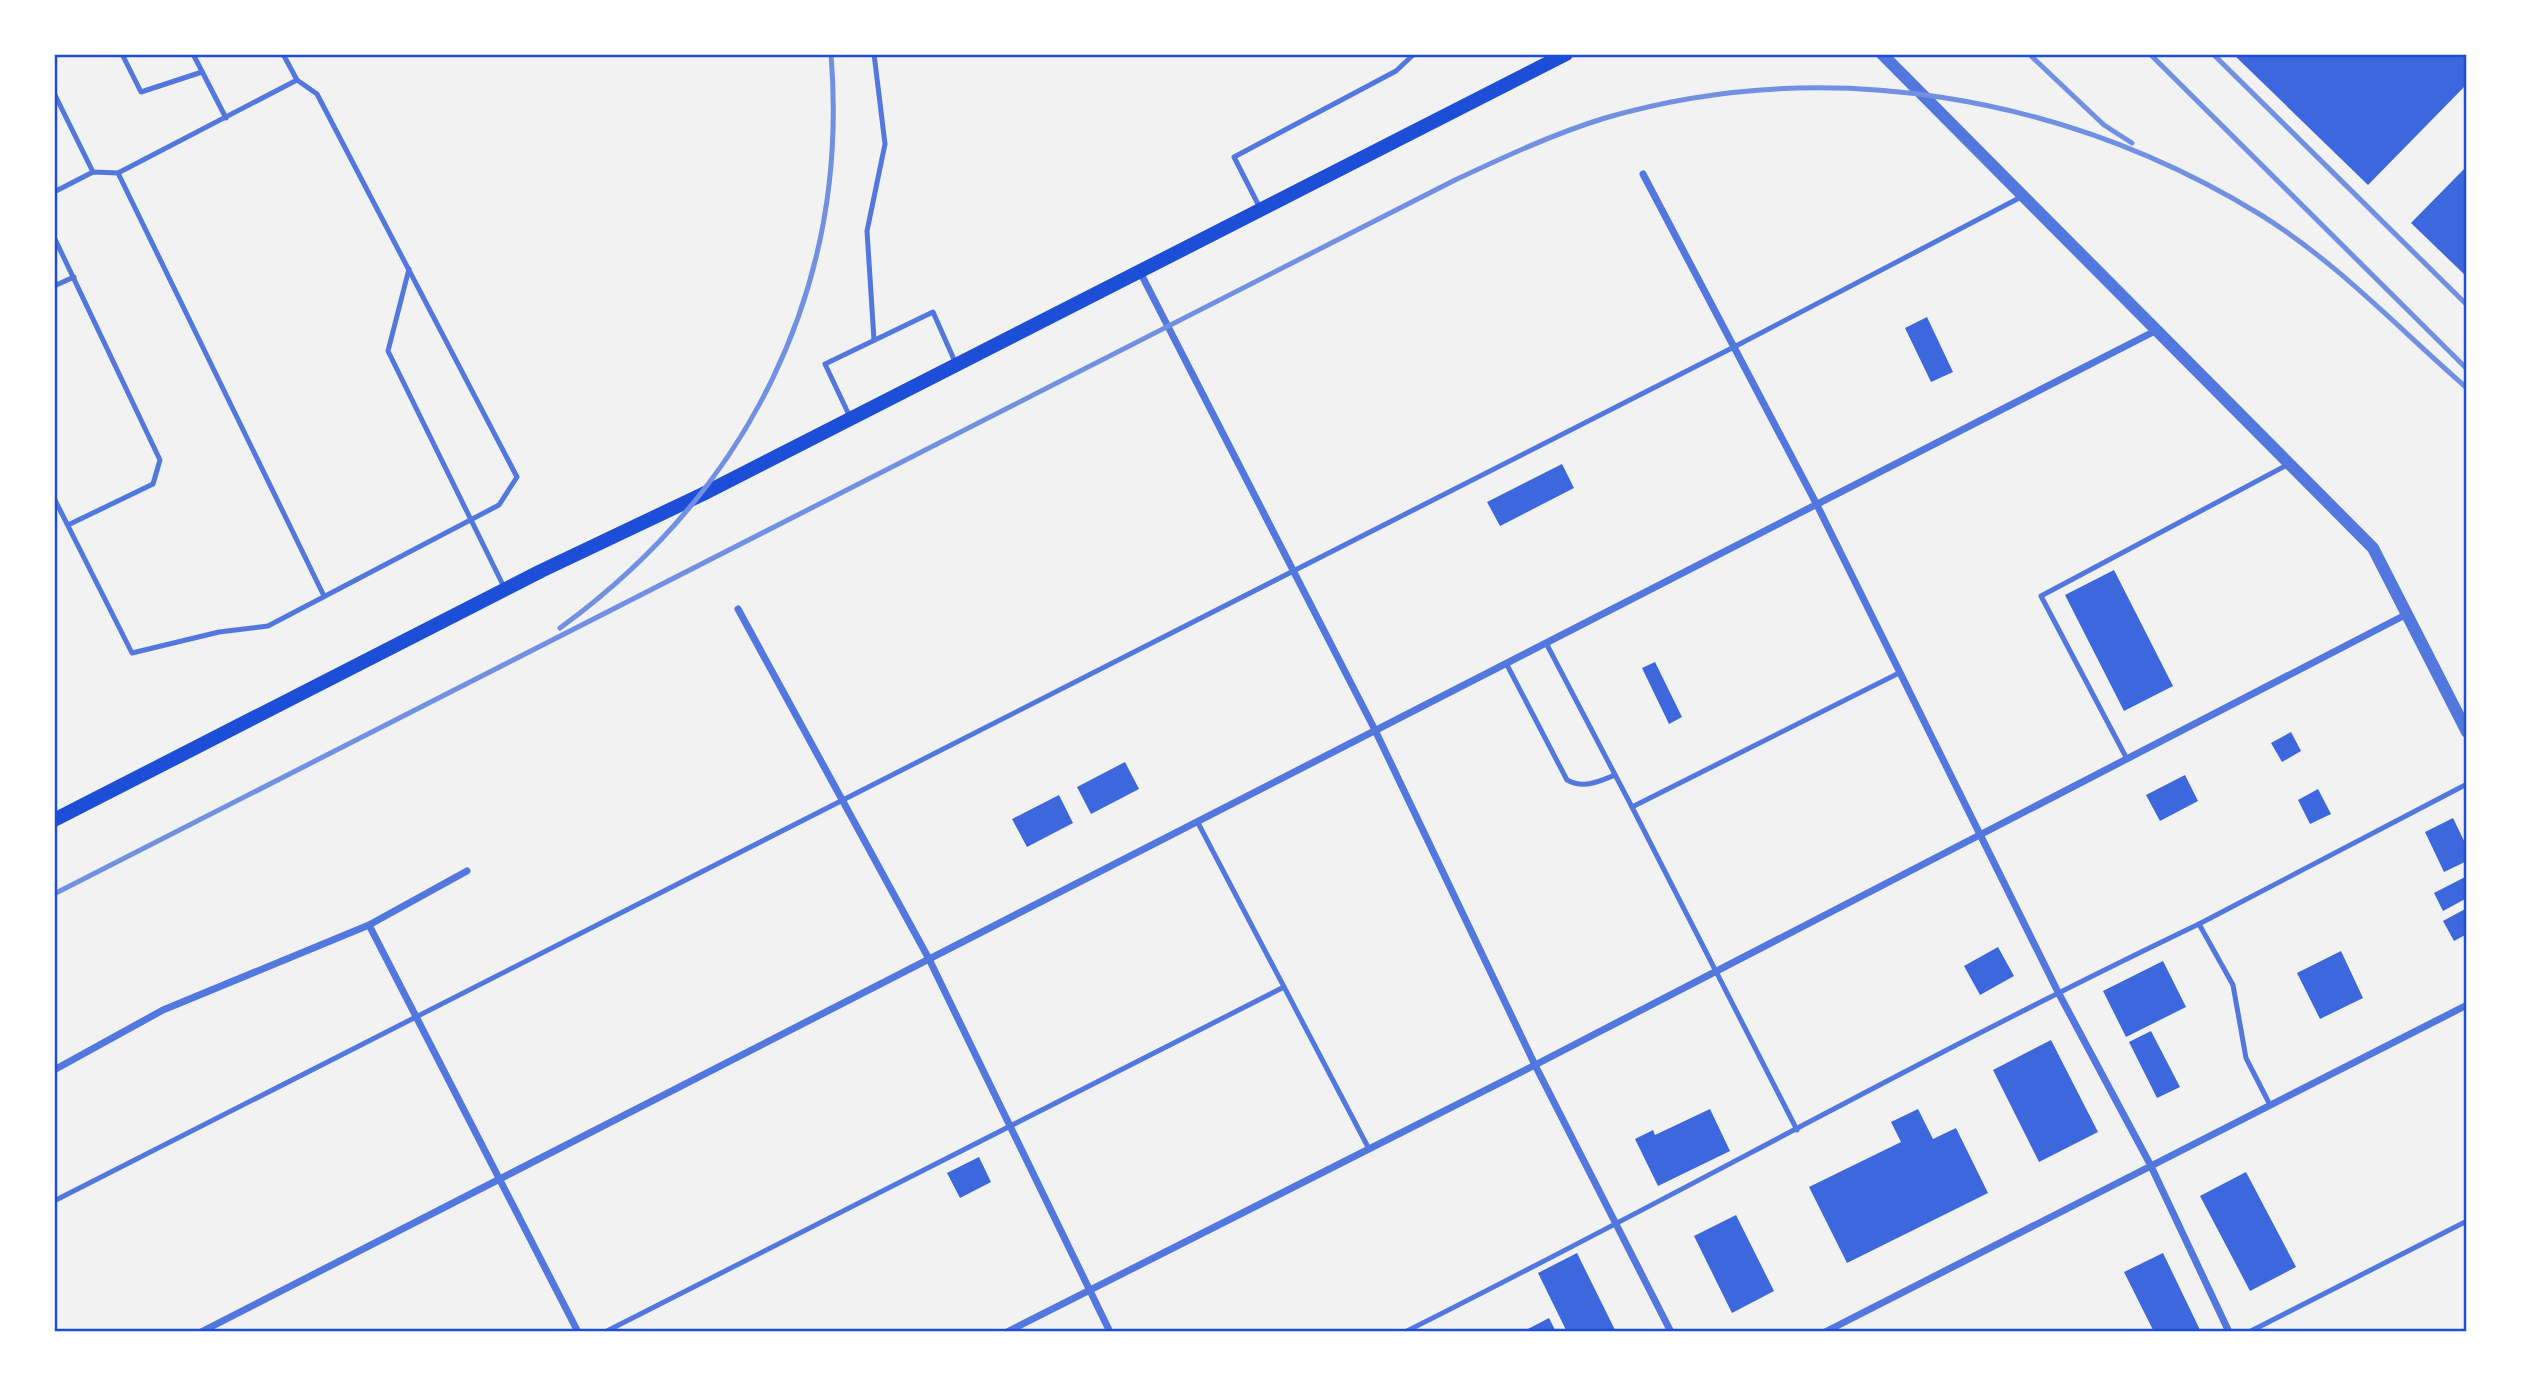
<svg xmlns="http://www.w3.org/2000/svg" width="2521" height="1386" viewBox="0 0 2521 1386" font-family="Roboto,sans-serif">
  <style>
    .building { fill: #3d67dc }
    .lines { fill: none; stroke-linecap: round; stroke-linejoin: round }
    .service { stroke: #5277de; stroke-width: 5 }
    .minor { stroke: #5277de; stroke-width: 7 }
    .tertiary { stroke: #5277de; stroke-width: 12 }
    .secondary { stroke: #1d4ed8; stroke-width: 14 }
    .rail { stroke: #7290e2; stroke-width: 5 }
    .neatline { fill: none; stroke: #1d4ed8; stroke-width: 2.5 }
  </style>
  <rect width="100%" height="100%" fill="#f2f2f2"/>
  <g class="building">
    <polygon points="2233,54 2467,54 2467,84 2368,185"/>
    <polygon points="2467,166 2467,277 2411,223"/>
    <polygon points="1927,317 1953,372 1931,382 1905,328"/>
    <polygon points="1562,464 1574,488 1500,526 1487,502"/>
    <polygon points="2114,570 2173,686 2124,711 2065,595"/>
    <polygon points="1655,662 1682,717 1669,724 1642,668"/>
    <polygon points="2291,732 2301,751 2282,762 2271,743"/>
    <polygon points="1125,762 1139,789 1091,814 1077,787"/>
    <polygon points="2185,775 2198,801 2160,821 2146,795"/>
    <polygon points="2318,789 2331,814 2310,824 2298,800"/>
    <polygon points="1059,795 1073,823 1027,847 1012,819"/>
    <polygon points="2453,818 2467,847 2467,861 2444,872 2425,832"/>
    <polygon points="2467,876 2467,898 2443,911 2434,893"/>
    <polygon points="2467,908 2467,934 2454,941 2443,921"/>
    <polygon points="1998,947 2014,976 1980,995 1964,966"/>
    <polygon points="2341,951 2363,998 2320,1019 2297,973"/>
    <polygon points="2163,961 2186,1007 2126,1037 2103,991"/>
    <polygon points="2151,1031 2180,1087 2157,1098 2129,1042"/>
    <polygon points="2051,1040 2098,1132 2039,1162 1993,1070"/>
    <polygon points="1710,1109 1730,1151 1658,1186 1635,1139 1653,1130 1655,1135"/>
    <polygon points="1918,1109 1933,1139 1956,1128 1988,1193 1847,1263 1809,1187 1901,1142 1891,1122"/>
    <polygon points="979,1157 991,1182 960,1198 947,1173"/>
    <polygon points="2246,1172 2296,1267 2250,1291 2200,1196"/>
    <polygon points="1736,1215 1774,1291 1732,1313 1694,1236"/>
    <polygon points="1577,1253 1616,1332 1567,1332 1538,1273"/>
    <polygon points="2163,1253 2201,1332 2154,1332 2124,1272"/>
    <polygon points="1549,1318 1556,1332 1522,1332"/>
  </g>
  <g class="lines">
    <g class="service">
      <polyline points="122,54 141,92 202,72"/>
      <polyline points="193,54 226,118"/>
      <polyline points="283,54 297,80 118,173 324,596"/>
      <polyline points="874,54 885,144 867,231 874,340"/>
      <polyline points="54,93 93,172"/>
      <polyline points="54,192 93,172 118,173"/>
      <polyline points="1260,208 1234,157 1396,71 1414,54"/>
      <polyline points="54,237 160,460 153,484 68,525"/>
      <polyline points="409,269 388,351 505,589"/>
      <polyline points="54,286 74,277"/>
      <polyline points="850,417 825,364 933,312 956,364"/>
      <polyline points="54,498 132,653 219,632 268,626 499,505 517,477 317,94 297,80"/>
      <polyline points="1546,643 1632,807"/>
      <path d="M1506 663 1567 780C1584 789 1598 782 1615 775"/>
      <polyline points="2127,759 2041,596 2289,464"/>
      <polyline points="1197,821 1369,1149"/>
      <polyline points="2270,1105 2246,1058 2233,985 2199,924 2467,784"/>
      <polyline points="1797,1130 1632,807 1899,673"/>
      <polyline points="54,1201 1734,347 2023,196"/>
      <polyline points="605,1332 1284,987"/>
      <path d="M1405 1332C1671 1199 1931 1052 2199 924"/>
      <polyline points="2249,1332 2467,1221"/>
    </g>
    <g class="minor">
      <polyline points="1643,174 1817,505 2058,992 2150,1164 2229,1332"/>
      <polyline points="1139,270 1375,730 1535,1065 1671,1332"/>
      <polyline points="738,609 929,959 1110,1332"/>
      <polyline points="369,925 578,1332"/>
      <polyline points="54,1070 163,1010 369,925 467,871"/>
      <polyline points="201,1332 2157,330"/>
      <polyline points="1007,1332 1535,1065 2407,614"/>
      <polyline points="1825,1332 2467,1005"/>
    </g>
    <polyline class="tertiary" points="1882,54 2373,548 2467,732"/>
    <polyline class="secondary" points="54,820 541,571 703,494 1566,54"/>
    <g class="rail">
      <polyline points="2029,54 2104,125 2132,143"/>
      <polyline points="2150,54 2467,369"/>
      <polyline points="2213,54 2467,305"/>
      <path d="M560 628C748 491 850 288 831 54"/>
      <path d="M54 894 1455 180C1504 157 1553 134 1605 118 1827 54 2065 95 2261 215 2338 263 2399 329 2467 388"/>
    </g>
  </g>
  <rect width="2521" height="1386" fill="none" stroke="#ffffff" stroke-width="112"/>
  <rect x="56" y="56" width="2409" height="1274" class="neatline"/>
</svg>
